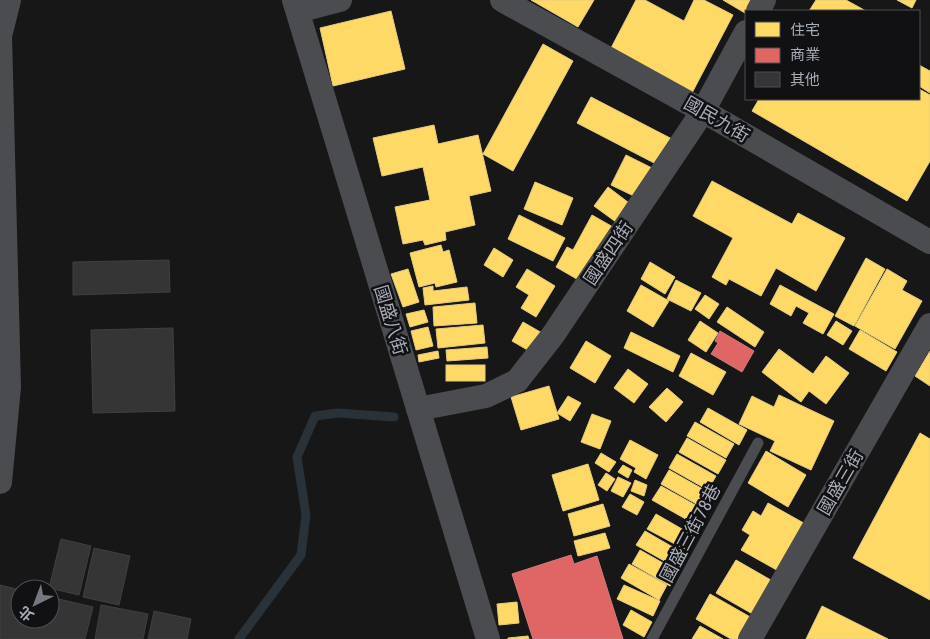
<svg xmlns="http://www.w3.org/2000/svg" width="930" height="639" viewBox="0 0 930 639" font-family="'Roboto Condensed','Noto Sans TC',sans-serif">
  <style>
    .homes { fill: #ffd966; stroke: #e5cc7f }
    .shops { fill: #e06666; stroke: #cf7b7f }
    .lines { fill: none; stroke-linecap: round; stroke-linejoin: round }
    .stream { stroke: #2a3239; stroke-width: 9 }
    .building { fill: #353536; stroke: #3f4043 }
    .service { stroke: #4b4c50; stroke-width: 11 }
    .minor { stroke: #4b4c50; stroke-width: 24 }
    .labels { text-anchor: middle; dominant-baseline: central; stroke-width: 5; stroke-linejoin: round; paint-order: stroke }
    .street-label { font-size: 18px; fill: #a8adb8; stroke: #111113 }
  </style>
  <rect width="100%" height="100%" fill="#171717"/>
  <g class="homes">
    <polygon points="531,0 594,0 578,27"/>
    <polygon points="636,0 645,0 684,21 694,0 704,0 733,15 692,93 610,50"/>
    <polygon points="723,0 753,0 745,13"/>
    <polygon points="816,0 846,0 866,11 809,11"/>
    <polygon points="897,0 916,0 912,8"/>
    <polygon points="391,11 405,69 333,86 320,28"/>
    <polygon points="543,44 573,61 513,171 483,154"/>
    <polygon points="919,65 930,71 930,93 919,86"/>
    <polygon points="919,89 930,95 930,161 907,201 752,111 759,99 919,99"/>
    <polygon points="591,97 672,139 658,165 577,123"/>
    <polygon points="434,125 438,144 478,135 491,191 469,196 475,225 445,232 446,240 425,245 423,240 403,244 395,207 430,200 423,167 382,176 373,138"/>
    <polygon points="626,155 656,170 642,200 611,185"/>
    <polygon points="712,181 792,224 798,213 845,238 816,291 776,268 761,296 729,279 726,285 712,277 733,238 693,216"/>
    <polygon points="535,182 573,198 562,225 524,209"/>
    <polygon points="608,187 633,206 620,225 594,206"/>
    <polygon points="519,215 565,238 553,261 508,239"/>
    <polygon points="592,215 613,227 582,282 556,267 567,247 573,250"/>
    <polygon points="441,245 443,252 449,250 457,282 436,287 435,283 419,287 410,253"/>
    <polygon points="494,248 513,260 503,277 484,265"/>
    <polygon points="866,258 885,269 854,326 835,316"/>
    <polygon points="650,262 675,277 665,294 641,279"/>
    <polygon points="408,269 419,302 403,307 391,274"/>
    <polygon points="527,269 555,286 536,317 521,308 529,295 516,287"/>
    <polygon points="887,269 907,281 902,290 922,301 895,349 855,326"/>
    <polygon points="676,280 701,293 691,311 667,299"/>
    <polygon points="641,285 669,301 653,327 627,311"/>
    <polygon points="780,285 834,314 823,334 803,323 809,313 796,306 791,316 770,304"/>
    <polygon points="433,286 433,291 467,287 469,300 425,305 423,288"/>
    <polygon points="705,295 719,304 709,319 695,309"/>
    <polygon points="475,303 477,323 434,326 433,307"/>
    <polygon points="727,307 764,332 755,347 717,322"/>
    <polygon points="424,310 428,322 410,327 406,314"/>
    <polygon points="700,321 718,333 706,352 688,340"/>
    <polygon points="836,321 852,331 843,345 827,335"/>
    <polygon points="523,322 542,333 531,352 512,341"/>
    <polygon points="483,325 485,343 438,348 436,329"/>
    <polygon points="428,327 433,346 416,350 411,331"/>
    <polygon points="860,330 897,352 886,371 849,349"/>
    <polygon points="631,332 680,356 673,372 624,348"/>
    <polygon points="586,341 611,356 595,383 570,368"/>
    <polygon points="487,347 488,358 447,361 446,350"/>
    <polygon points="779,349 813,374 826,356 849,373 826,404 809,391 801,402 762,372"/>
    <polygon points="438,351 439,358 419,362 418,355"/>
    <polygon points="930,351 930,386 915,376"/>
    <polygon points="691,353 726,372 713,395 679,376"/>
    <rect x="446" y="365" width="39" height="16"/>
    <polygon points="628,369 648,384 634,403 614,388"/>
    <polygon points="549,386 559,419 521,430 511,397"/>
    <polygon points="667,388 683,402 666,422 649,407"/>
    <polygon points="779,395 834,421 811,470 770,451 775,441 739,424 752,396 774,407"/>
    <polygon points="568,396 581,403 570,421 557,413"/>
    <polygon points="708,408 747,430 739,445 700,422"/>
    <polygon points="592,414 611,421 600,449 581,442"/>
    <polygon points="695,422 734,444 726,458 687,436"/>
    <polygon points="920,433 930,439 930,600 853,558"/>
    <polygon points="687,438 726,460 718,474 679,452"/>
    <polygon points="630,440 658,455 646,479 634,472 636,468 620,459"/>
    <polygon points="766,451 806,475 788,507 748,483"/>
    <polygon points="601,453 616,462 609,472 595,463"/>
    <polygon points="677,454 716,476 708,490 669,468"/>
    <polygon points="588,464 599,500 563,511 552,475"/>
    <polygon points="623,465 632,470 628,478 618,472"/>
    <polygon points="669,470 708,492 700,506 661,484"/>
    <polygon points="606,473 615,479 607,491 598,485"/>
    <polygon points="618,477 631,483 623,497 611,491"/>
    <polygon points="635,480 647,485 644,496 631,491"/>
    <polygon points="661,486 699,507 691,522 652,500"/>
    <polygon points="630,494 644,502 637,515 622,507"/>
    <polygon points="768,503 809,526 782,573 741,550 750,535 742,530 753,511 761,516"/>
    <polygon points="603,504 610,526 574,536 568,514"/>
    <polygon points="656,514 694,536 686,550 647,529"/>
    <polygon points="645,531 683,553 675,567 636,545"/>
    <polygon points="605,533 610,548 578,556 574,541"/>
    <polygon points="640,550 679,572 670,586 632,564"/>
    <polygon points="736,560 776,583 756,616 716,593"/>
    <polygon points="629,564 667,585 659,600 621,578"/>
    <polygon points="624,585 660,601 653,616 617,599"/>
    <polygon points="710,594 752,618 740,639 731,639 696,619"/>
    <polygon points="517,602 519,623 499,625 497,604"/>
    <polygon points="822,606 888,639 806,639"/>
    <polygon points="631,610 652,622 644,637 623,625"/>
    <polygon points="700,626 723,639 692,639"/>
    <polygon points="528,636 529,639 508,639 508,638"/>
  </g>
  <g class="shops">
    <polygon points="720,331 754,351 742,372 711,354 718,343 715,341"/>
    <polygon points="571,555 574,564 597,556 623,639 533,639 512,574"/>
  </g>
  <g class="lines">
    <polyline class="stream" points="239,639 301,555 306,515 297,457 315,416 338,413 394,417"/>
  </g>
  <g class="building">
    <polygon points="169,260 170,292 73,295 73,262"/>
    <polygon points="173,328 175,411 93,413 91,330"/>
    <polygon points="61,539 91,546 79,595 49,588"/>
    <polygon points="94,548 130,556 119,605 83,597"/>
    <polygon points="0,585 20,590 20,619 50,619 50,597 93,607 85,639 0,639"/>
    <polygon points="101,605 148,614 143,639 95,639"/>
    <polygon points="154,611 191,619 187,639 148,639"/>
  </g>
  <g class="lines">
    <polyline class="service" points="652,639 758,443"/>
    <g class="minor">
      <polyline points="294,0 488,639"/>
      <polyline points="502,0 703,111 930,242"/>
      <polyline points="298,11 340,0"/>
      <polyline points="758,11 764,0"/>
      <polyline points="418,409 486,396 517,381 553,335 703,111 746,32"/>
      <polyline points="0,482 9,387 0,36 9,0"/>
      <polyline points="750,639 930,325"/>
    </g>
  </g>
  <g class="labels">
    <g class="street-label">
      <text transform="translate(717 119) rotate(30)">國民九街</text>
      <text transform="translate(608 253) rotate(-56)">國盛四街</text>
      <text transform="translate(391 320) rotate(73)">國盛八街</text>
      <text transform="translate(840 482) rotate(-60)">國盛三街</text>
      <text transform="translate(690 533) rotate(-62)">國盛三街78巷</text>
    </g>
  </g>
  <rect x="745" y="10" width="175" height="90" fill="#111113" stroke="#4d4f55"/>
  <rect x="755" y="22" width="25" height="15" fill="#ffd966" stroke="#4d4f55"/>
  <text x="790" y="35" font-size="15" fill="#a8adb8">住宅</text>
  <rect x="755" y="48" width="25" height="15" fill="#e06666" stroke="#4d4f55"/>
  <text x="790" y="60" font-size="15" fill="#a8adb8">商業</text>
  <rect x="755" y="72" width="25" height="15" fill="#353536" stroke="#4d4f55"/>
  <text x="790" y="85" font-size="15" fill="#a8adb8">其他</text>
  <g transform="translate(35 604) rotate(222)"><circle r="24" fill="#111113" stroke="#4d4f55"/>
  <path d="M0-4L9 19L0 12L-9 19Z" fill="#757880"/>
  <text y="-8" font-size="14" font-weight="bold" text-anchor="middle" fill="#a8adb8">北</text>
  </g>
</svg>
